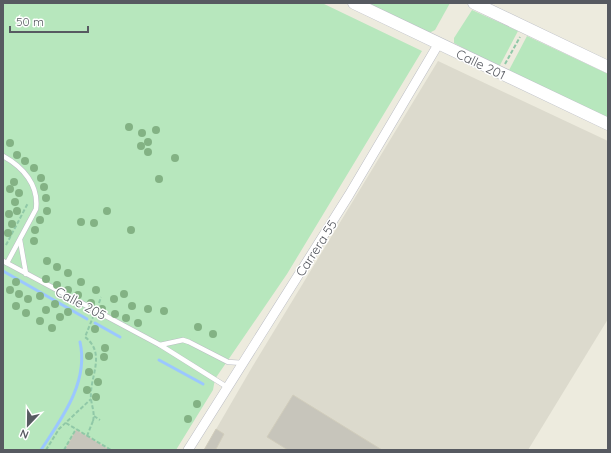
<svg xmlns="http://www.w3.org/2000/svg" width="611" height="453" viewBox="0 0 611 453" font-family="Quicksand,sans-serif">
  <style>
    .education { fill: #dcdacd }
    .green { fill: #b7e7bd }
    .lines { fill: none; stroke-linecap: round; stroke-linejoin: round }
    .stream { stroke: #9bc7ff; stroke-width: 3 }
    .building { fill: #c7c5bb; stroke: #d1cdbc }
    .lane-casing { stroke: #bbbdc4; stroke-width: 5.5 }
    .street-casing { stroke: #bbbdc4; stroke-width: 10 }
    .secondary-casing { stroke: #bbbec6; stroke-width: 13 }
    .path { stroke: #90c8a7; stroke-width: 2; stroke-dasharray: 4 2; stroke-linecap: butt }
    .lane { stroke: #fff; stroke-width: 4.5 }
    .street { stroke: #fff; stroke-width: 9 }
    .secondary { stroke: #fff; stroke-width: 12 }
    .path-bridge { stroke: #90c8a7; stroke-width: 2; stroke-dasharray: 4 2; stroke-linecap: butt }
    .tree { fill: #83b284 }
    .labels { text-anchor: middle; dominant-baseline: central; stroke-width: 3; stroke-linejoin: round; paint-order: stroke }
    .street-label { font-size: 13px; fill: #575a61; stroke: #fff }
  </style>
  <rect width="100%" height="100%" fill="#edebde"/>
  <polygon class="education" points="438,61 608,141 608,319 528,450 204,450 251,369"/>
  <g class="green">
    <polygon points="3,3 322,3 422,51 287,274 215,379 213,390 176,450 3,450"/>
    <polygon points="365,3 450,3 435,30 429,33"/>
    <polygon points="472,10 518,31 499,67 454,43 454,38"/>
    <polygon points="527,36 608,74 608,119 508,72"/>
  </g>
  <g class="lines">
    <g class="stream">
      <polyline points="3,271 87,319"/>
      <polyline points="95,323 120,337"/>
      <polyline points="159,360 203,384"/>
      <path d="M41 450C62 418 89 382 80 342"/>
    </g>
  </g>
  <g class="building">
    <polygon points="293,395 382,450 288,450 267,437"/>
    <polygon points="216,429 224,434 216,449 204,450"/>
    <polygon points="76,430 87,436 110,450 65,450"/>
  </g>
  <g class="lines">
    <g class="lane-casing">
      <g id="lane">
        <path d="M3 156C23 167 39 185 36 209L7 263"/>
        <polyline points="20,240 26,274"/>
        <polyline points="3,261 160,345 227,387"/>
        <polyline points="160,345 183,340 189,342 228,362 243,363"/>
      </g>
    </g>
    <g class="street-casing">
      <polyline id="street" points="188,450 349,195 439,43"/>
    </g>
    <g class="secondary-casing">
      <g id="secondary">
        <polyline points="354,3 608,124"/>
        <polyline points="474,3 608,67"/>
      </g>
    </g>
    <g class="path">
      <polyline points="505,64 520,37"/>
      <polyline points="6,245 28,203"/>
      <polyline points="99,303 101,297"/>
      <polyline points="94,416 100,420"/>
      <path d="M93 421C95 413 92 407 91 399 89 377 107 354 85 337L93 317"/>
      <polyline points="66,423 111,450"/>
      <polyline points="46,450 59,429 91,399"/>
      <polyline points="64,450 76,429"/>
    </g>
    <use href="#lane" class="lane"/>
    <use href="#street" class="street"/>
    <use href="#secondary" class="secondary"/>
    <polyline class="path-bridge" points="87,436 93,421"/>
  </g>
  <g class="tree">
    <circle cx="129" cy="127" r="4"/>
    <circle cx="156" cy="130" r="4"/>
    <circle cx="142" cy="133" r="4"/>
    <circle cx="148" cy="142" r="4"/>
    <circle cx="10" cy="143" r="4"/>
    <circle cx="141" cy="146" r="4"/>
    <circle cx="148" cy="152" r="4"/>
    <circle cx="17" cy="155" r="4"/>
    <circle cx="175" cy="158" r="4"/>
    <circle cx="25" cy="161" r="4"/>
    <circle cx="34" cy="168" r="4"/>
    <circle cx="41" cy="178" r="4"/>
    <circle cx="159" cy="179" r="4"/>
    <circle cx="14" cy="182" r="4"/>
    <circle cx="44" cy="187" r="4"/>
    <circle cx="10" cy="189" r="4"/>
    <circle cx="19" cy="193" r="4"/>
    <circle cx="46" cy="198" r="4"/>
    <circle cx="15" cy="202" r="4"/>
    <circle cx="17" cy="211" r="4"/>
    <circle cx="47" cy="211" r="4"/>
    <circle cx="107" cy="211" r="4"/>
    <circle cx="9" cy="214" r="4"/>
    <circle cx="40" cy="220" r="4"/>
    <circle cx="81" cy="222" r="4"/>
    <circle cx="94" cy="223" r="4"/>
    <circle cx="12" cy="224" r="4"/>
    <circle cx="35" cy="230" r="4"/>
    <circle cx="131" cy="230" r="4"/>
    <circle cx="8" cy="233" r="4"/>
    <circle cx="34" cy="241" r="4"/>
    <circle cx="47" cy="261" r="4"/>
    <circle cx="57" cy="267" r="4"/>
    <circle cx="68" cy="273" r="4"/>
    <circle cx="46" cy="279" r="4"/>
    <circle cx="16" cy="282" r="4"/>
    <circle cx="81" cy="282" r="4"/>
    <circle cx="57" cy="285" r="4"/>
    <circle cx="10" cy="290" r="4"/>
    <circle cx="68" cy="290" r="4"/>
    <circle cx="96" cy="290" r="4"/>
    <circle cx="19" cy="294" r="4"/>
    <circle cx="124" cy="294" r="4"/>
    <circle cx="78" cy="295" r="4"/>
    <circle cx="40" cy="296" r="4"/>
    <circle cx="28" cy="299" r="4"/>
    <circle cx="114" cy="299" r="4"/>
    <circle cx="91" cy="303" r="4"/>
    <circle cx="55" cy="304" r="4"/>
    <circle cx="16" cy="306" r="4"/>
    <circle cx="132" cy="306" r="4"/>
    <circle cx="102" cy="309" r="4"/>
    <circle cx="148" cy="309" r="4"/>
    <circle cx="46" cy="310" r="4"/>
    <circle cx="164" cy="311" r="4"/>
    <circle cx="68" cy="312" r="4"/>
    <circle cx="26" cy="313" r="4"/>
    <circle cx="115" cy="314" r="4"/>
    <circle cx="60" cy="317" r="4"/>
    <circle cx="126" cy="318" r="4"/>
    <circle cx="40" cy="321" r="4"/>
    <circle cx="138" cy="323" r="4"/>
    <circle cx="198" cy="327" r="4"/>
    <circle cx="52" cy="328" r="4"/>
    <circle cx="95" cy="329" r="4"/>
    <circle cx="213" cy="334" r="4"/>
    <circle cx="105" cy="348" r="4"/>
    <circle cx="89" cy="356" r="4"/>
    <circle cx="104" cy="357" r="4"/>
    <circle cx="89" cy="372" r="4"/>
    <circle cx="98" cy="382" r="4"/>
    <circle cx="87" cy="390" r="4"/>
    <circle cx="96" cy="397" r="4"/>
    <circle cx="197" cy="404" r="4"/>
    <circle cx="188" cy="419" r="4"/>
  </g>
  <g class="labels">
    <g class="street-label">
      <text transform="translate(481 64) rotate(26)">Calle 201</text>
      <text transform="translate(316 248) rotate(-57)">Carrera 55</text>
      <text transform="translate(81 303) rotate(28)">Calle 205</text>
    </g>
  </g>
  <rect width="611" height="453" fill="none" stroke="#575a61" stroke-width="8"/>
  <g transform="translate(28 425) rotate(202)" stroke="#ffffff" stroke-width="3" paint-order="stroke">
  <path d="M0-3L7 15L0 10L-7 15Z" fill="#575a61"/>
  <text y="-6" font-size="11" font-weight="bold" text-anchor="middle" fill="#575a61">N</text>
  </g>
  <path d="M10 26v6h78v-6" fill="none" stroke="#575a61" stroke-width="2"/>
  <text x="16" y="26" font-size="12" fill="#575a61" stroke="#ffffff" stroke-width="3" paint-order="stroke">50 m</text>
</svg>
